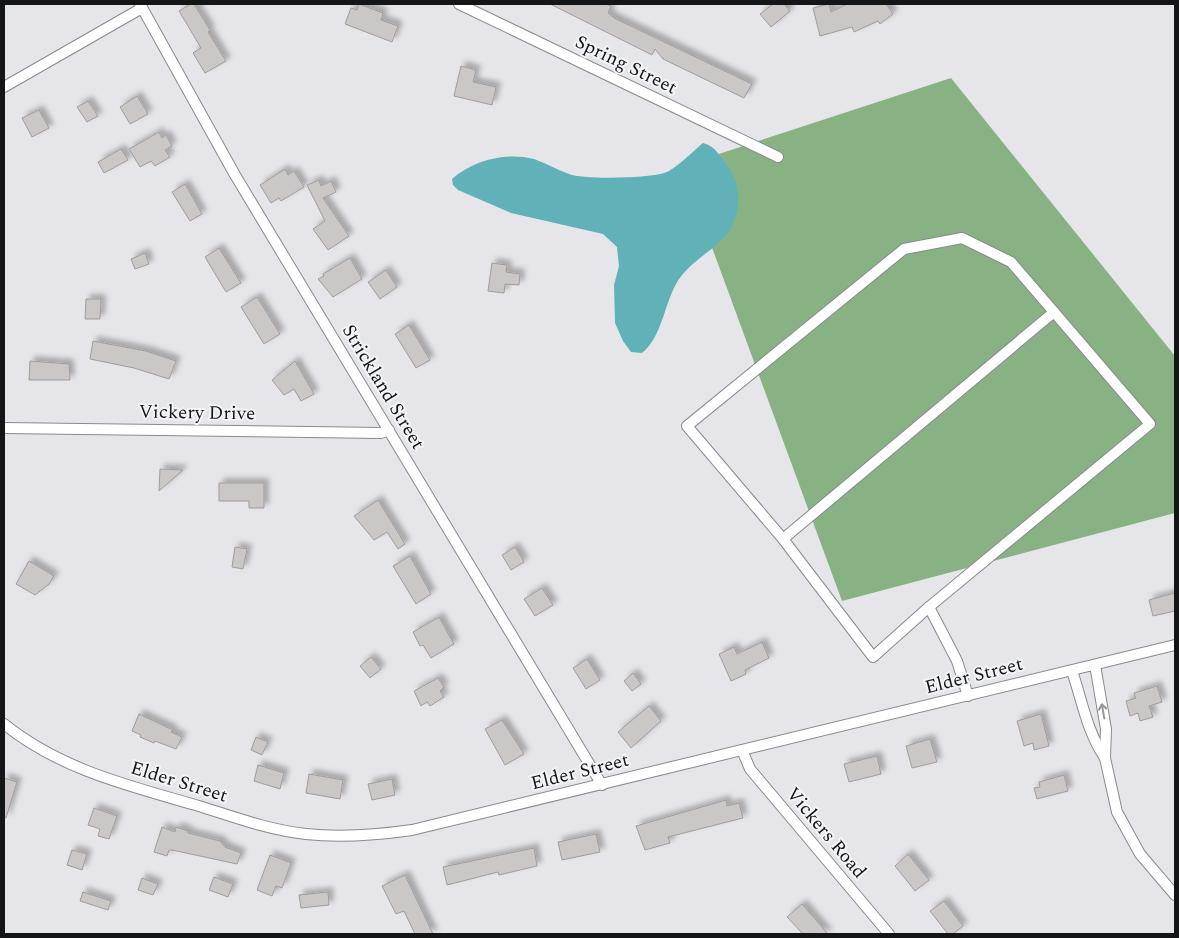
<svg xmlns="http://www.w3.org/2000/svg" width="1179" height="938" viewBox="0 0 1179 938" font-family="Spectral,serif">
  <style>
    .forest { fill: #88b283 }
    .water { fill: #61b1b9 }
    .building { fill: #ccc7c7; stroke: #a09c9b; filter: url(#shadow) }
    .lines { fill: none; stroke-linecap: round; stroke-linejoin: round }
    .street-casing { stroke: #898a8d; stroke-width: 12 }
    .street { stroke: #fff; stroke-width: 10 }
    .oneway { stroke: #959696 }
    .labels { text-anchor: middle; dominant-baseline: central; stroke-width: 4; stroke-linejoin: round; paint-order: stroke }
    .street-label { font-size: 19px; fill: #141516; stroke: #f3f4f7 }
  </style>
  <defs>
    <filter id="shadow"><feDropShadow dx="4.5" dy="-4.5" stdDeviation="2.5" flood-color="#0004"/></filter>
  </defs>
  <rect width="100%" height="100%" fill="#e6e6ea"/>
  <polygon class="forest" points="951,78 1175,356 1175,513 842,601 682,166"/>
  <path class="water" d="M703 143C716 146 721 158 729 168 736 179 739 191 738 204 734 249 692 252 675 286 664 307 661 338 642 353L631 352 623 341 615 323 614 285 619 266 617 247 603 234 511 213 458 190 453 185 452 179C474 160 506 152 534 159 546 163 557 170 569 174 584 180 649 178 664 173 675 170 693 151 703 143Z"/>
  <g class="building">
    <polygon points="191,4 194,4 210,30 208,32 226,61 205,73 193,53 201,48 179,11"/>
    <polygon points="359,4 383,13 381,20 398,26 392,42 345,24 351,8 357,10"/>
    <polygon points="550,4 605,4 611,6 608,13 614,18 752,84 744,98 663,59 655,49 652,55"/>
    <polygon points="773,4 784,4 790,11 771,27 760,14"/>
    <polygon points="829,4 831,12 847,4 886,4 893,14 880,24 878,21 854,32 852,27 820,36 813,8"/>
    <polygon points="461,66 476,70 473,82 496,87 492,105 454,96"/>
    <polygon points="137,96 148,114 130,124 120,107"/>
    <polygon points="88,101 98,116 87,122 77,107"/>
    <polygon points="39,110 49,128 32,137 22,118"/>
    <polygon points="159,132 162,138 166,135 172,146 165,150 170,157 155,166 151,161 140,167 129,149"/>
    <polygon points="121,149 128,160 104,173 98,162"/>
    <polygon points="285,169 288,175 294,171 304,187 281,201 279,198 271,203 260,185"/>
    <polygon points="319,180 321,186 331,181 336,192 323,198 349,236 328,250 313,229 325,221 307,185"/>
    <polygon points="185,184 202,214 190,221 172,192"/>
    <polygon points="219,248 241,283 226,292 205,257"/>
    <polygon points="145,253 149,264 135,269 131,259"/>
    <polygon points="350,258 362,279 333,297 318,279 324,276 323,274"/>
    <polygon points="492,263 507,265 506,272 520,274 519,285 505,284 504,293 488,291"/>
    <polygon points="386,270 397,287 380,299 368,282"/>
    <polygon points="257,297 280,334 264,344 241,307"/>
    <polygon points="86,299 101,299 100,319 85,319"/>
    <polygon points="409,325 430,360 416,368 395,334"/>
    <polygon points="93,341 146,351 176,361 169,379 134,368 90,359"/>
    <polygon points="30,361 69,364 70,380 29,380"/>
    <polygon points="295,361 314,394 301,401 294,389 284,395 272,380"/>
    <polygon points="160,469 183,470 159,491"/>
    <polygon points="219,483 264,483 264,508 249,508 249,501 219,501"/>
    <polygon points="378,500 405,544 398,549 387,532 374,540 354,516"/>
    <polygon points="235,547 247,549 243,569 232,567"/>
    <polygon points="515,547 524,562 511,570 502,555"/>
    <polygon points="410,556 431,594 416,604 393,566"/>
    <polygon points="29,561 54,576 49,584 35,595 16,584"/>
    <polygon points="542,588 553,605 535,616 524,599"/>
    <polygon points="1175,593 1175,611 1153,616 1149,600"/>
    <polygon points="439,617 454,644 431,658 423,645 420,646 413,632"/>
    <polygon points="762,642 769,658 745,670 746,674 731,681 719,654 734,647 737,654"/>
    <polygon points="371,657 381,669 370,678 360,666"/>
    <polygon points="587,659 600,680 586,689 573,668"/>
    <polygon points="633,673 641,684 632,691 624,681"/>
    <polygon points="438,678 444,687 440,691 444,697 430,706 427,702 421,706 414,691"/>
    <polygon points="1157,686 1162,702 1149,706 1153,717 1140,721 1138,713 1130,716 1126,701 1136,698 1134,693"/>
    <polygon points="649,706 661,721 631,748 618,732"/>
    <polygon points="139,714 173,730 171,732 182,737 176,749 155,741 154,743 140,737 141,735 132,731"/>
    <polygon points="1041,714 1049,746 1034,750 1033,743 1024,746 1017,721"/>
    <polygon points="502,720 524,754 505,765 485,729"/>
    <polygon points="256,737 268,742 262,755 251,750"/>
    <polygon points="930,739 937,762 912,768 906,746"/>
    <polygon points="877,756 881,774 849,782 844,764"/>
    <polygon points="258,765 284,773 280,789 254,781"/>
    <polygon points="309,774 343,780 340,799 306,793"/>
    <polygon points="1064,775 1068,791 1037,799 1034,788 1040,787 1039,782"/>
    <polygon points="4,778 17,782 6,818 4,817"/>
    <polygon points="392,779 395,795 372,800 368,784"/>
    <polygon points="726,800 727,806 739,803 743,818 668,837 670,843 645,850 636,826"/>
    <polygon points="94,808 117,816 109,839 98,836 100,829 88,825"/>
    <polygon points="162,827 175,832 176,827 188,831 188,833 220,841 225,847 241,853 237,864 172,850 169,850 167,856 154,852"/>
    <polygon points="596,834 600,852 562,860 558,842"/>
    <polygon points="534,848 537,866 499,875 498,872 447,885 443,867"/>
    <polygon points="72,850 87,854 82,870 67,865"/>
    <polygon points="908,854 929,880 915,891 895,866"/>
    <polygon points="270,855 291,863 282,888 276,886 272,896 257,890"/>
    <polygon points="405,875 433,934 415,934 404,911 396,914 382,886"/>
    <polygon points="214,877 233,884 228,897 209,890"/>
    <polygon points="142,878 158,884 153,895 138,890"/>
    <polygon points="83,892 111,901 108,910 80,901"/>
    <polygon points="328,892 329,905 301,908 299,895"/>
    <polygon points="944,901 963,926 953,934 948,934 930,911"/>
    <polygon points="802,904 828,934 803,934 787,917"/>
  </g>
  <g class="lines">
    <g class="street-casing">
      <g id="street">
        <polyline points="140,4 235,175 602,785"/>
        <polyline points="459,4 778,157"/>
        <polyline points="4,87 142,8"/>
        <polygon points="1054,312 1150,424 929,607 873,657 783,539"/>
        <polyline points="4,428 381,433 389,430"/>
        <polyline points="783,539 687,426 904,249 962,238 1011,262 1054,312"/>
        <polyline points="929,607 957,661 968,696"/>
        <polyline points="1095,665 1106,729 1105,758 1117,812 1140,854 1175,895"/>
        <path d="M1072 671C1082 700 1087 732 1105 758"/>
        <path d="M4 724C61 770 130 786 199 806 234 817 269 830 306 834 341 838 377 835 412 830L1175 645"/>
        <polyline points="742,750 750,769 889,934"/>
      </g>
    </g>
    <use href="#street" class="street"/>
  </g>
  <defs><path id="oneway-shaft" d="M-6 0H5M1.5-3L5.5 0L1.5 3" fill="none" stroke-width="1.6" stroke-linecap="round" stroke-linejoin="round" transform="scale(1.25)"/></defs>
  <use class="oneway" href="#oneway-shaft" transform="translate(1103 711) rotate(-100)"/>
  <g class="labels">
    <g class="street-label">
      <text transform="translate(626 65) rotate(26)">Spring Street</text>
      <text transform="translate(383 387) rotate(59)">Strickland Street</text>
      <text transform="translate(197 413) rotate(1)">Vickery Drive</text>
      <text transform="translate(974 676) rotate(-14)">Elder Street</text>
      <text transform="translate(580 772) rotate(-14)">Elder Street</text>
      <text transform="translate(179 782) rotate(17)">Elder Street</text>
      <text transform="translate(826 833) rotate(50)">Vickers Road</text>
    </g>
  </g>
  <rect width="1179" height="938" fill="none" stroke="#141516" stroke-width="10"/>
</svg>
